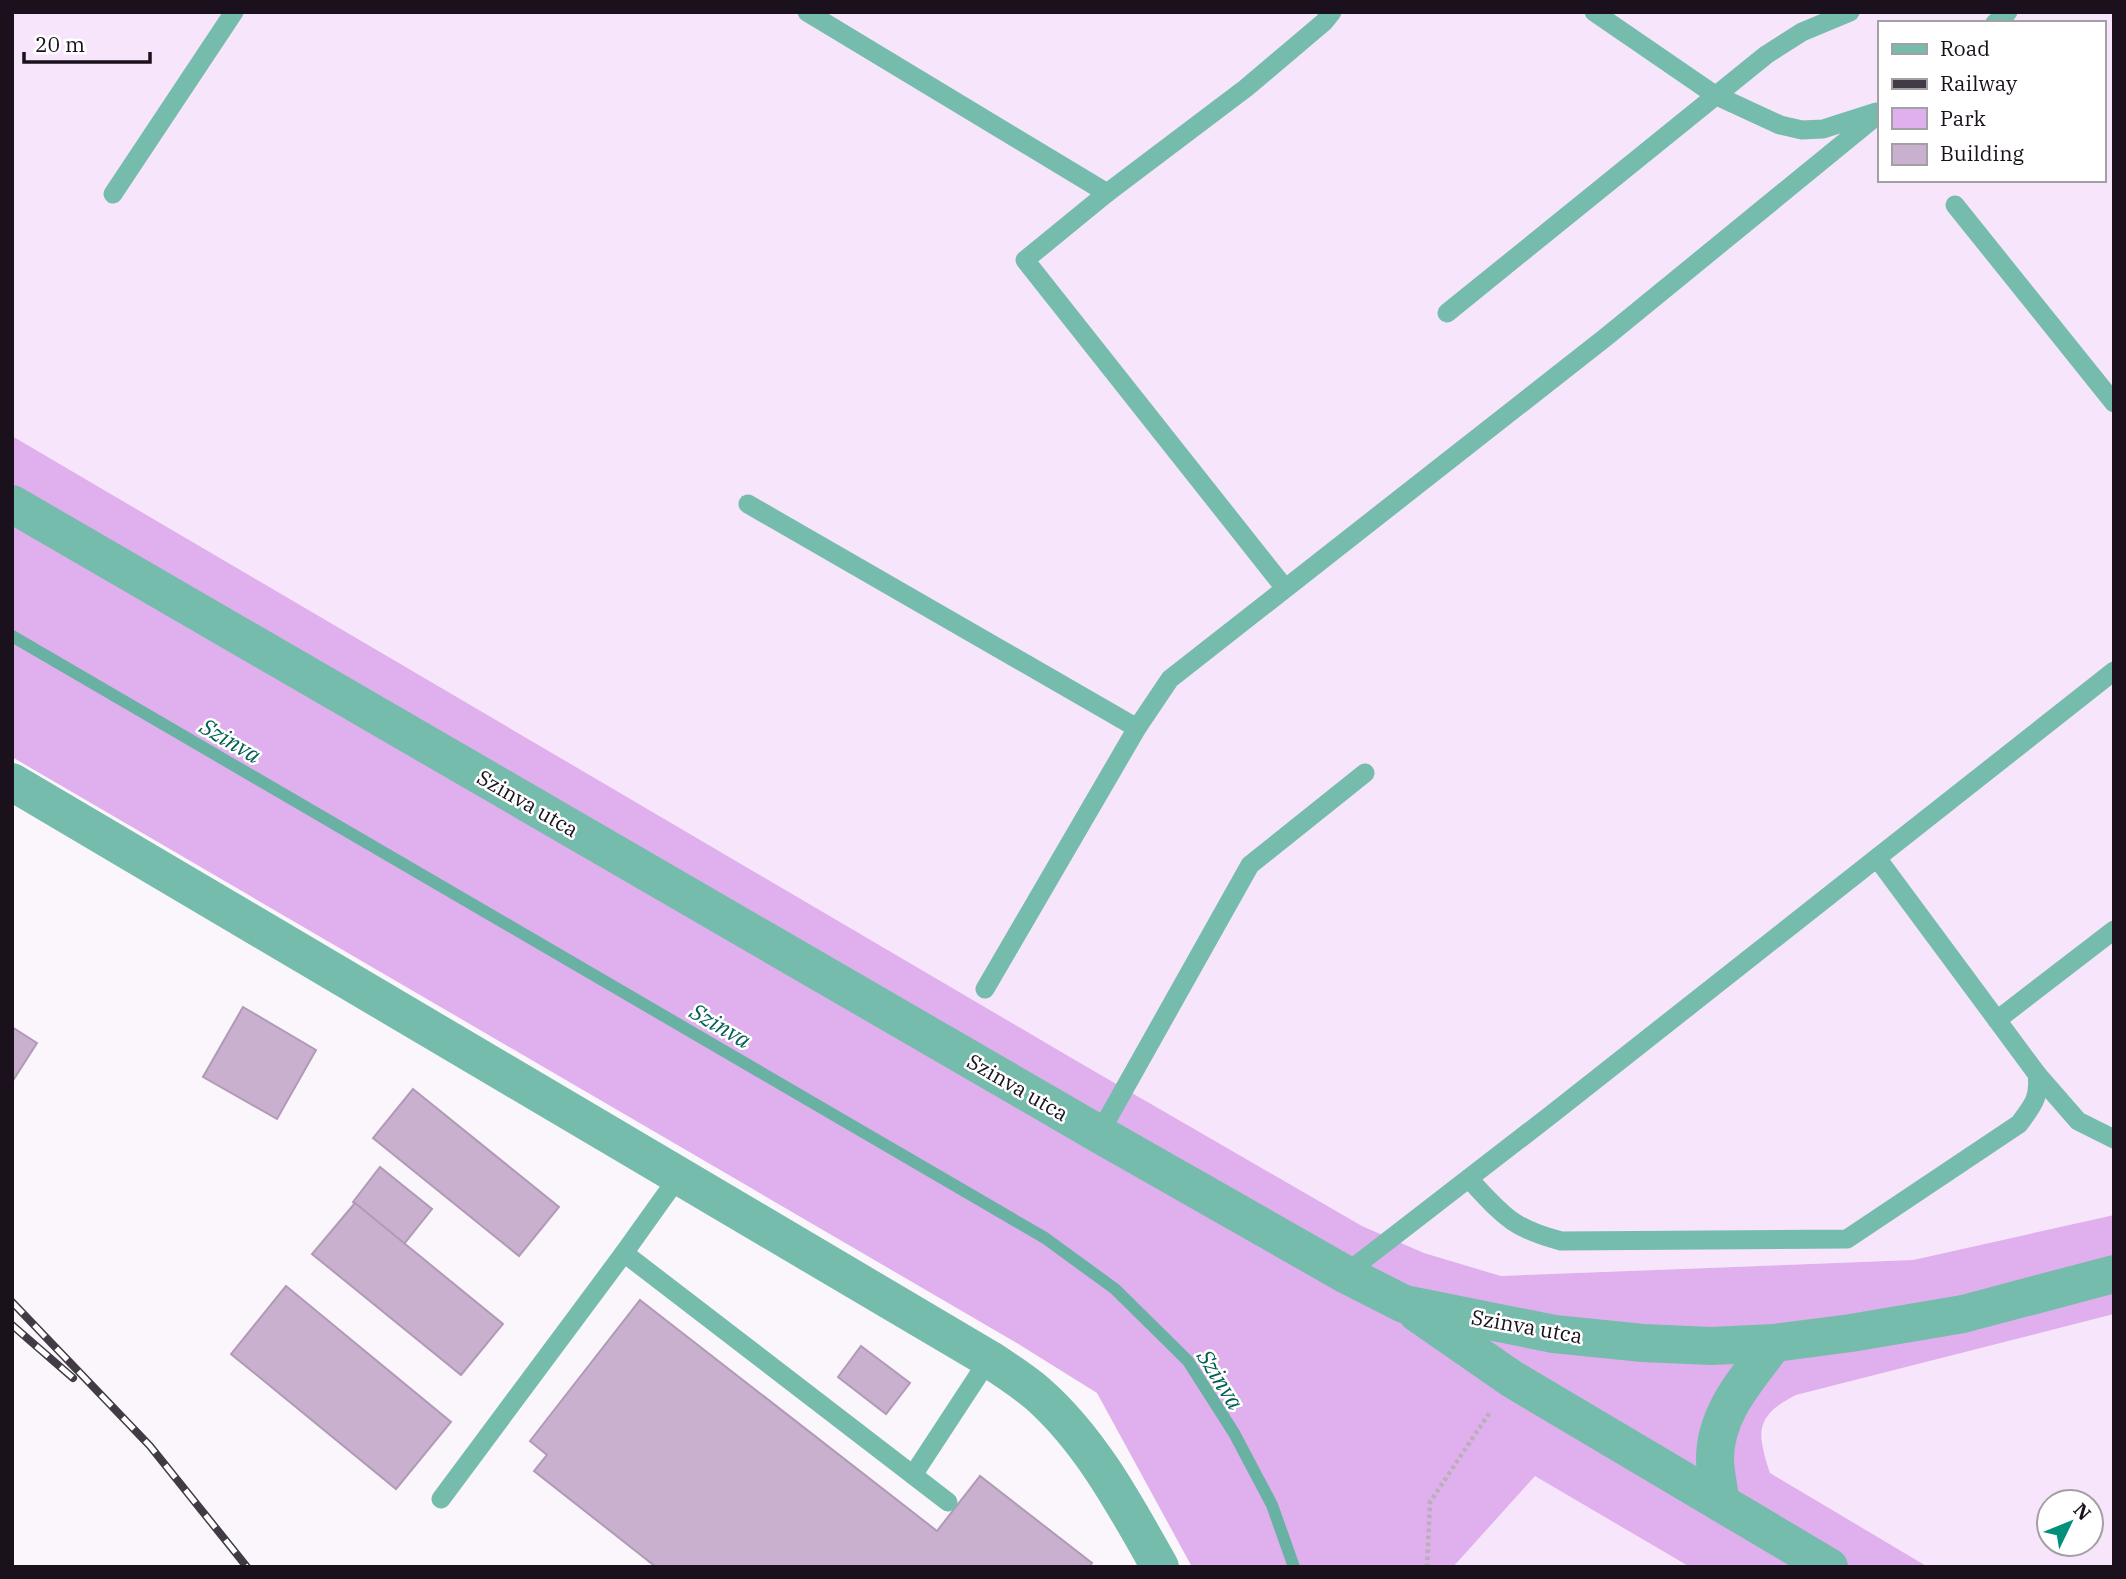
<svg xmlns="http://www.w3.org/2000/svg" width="2126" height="1579" viewBox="0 0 2126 1579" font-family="'IBM Plex Serif',serif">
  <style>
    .built { fill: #f7e5fb; fill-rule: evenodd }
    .green { fill: #e0afed }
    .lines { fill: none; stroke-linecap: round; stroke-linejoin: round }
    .stream { stroke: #68b1a3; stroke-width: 12 }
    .building { fill: #c8b0ce; stroke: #b19ab7; stroke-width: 2 }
    .path { stroke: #b6b0b7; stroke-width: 4.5; stroke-dasharray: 3.5 3.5; stroke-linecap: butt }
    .lane { stroke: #76bcac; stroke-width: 19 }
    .street { stroke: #76bcac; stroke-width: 38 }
    .rail-casing { stroke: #423a44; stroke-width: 8 }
    .rail { stroke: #fff; stroke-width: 5; stroke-dasharray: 16; stroke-linecap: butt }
    .labels { text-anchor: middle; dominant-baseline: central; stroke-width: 5; stroke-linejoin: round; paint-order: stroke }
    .street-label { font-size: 21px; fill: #1a111c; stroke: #fff }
    .water-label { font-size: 23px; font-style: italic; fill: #006152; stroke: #fff }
  </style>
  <rect width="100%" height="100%" fill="#fbf6fc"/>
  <g class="built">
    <path d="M12 12H2114V1215L1913 1260 1501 1276 1424 1253 1362 1226 1075 1060 12 436ZM1879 23H2103V180H1879Z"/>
    <path d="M2114 1314V1567H1928L1770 1473 1762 1446 1763 1421 1777 1404 1796 1395ZM2049 1502H2091V1544H2049Z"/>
    <polygon points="1535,1475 1690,1567 1453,1567"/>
  </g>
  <path class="green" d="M12 436 1075 1060 1362 1226 1424 1253 1501 1276 1913 1260 2114 1215V1314L1796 1395C1754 1416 1757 1433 1770 1473L1928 1567H1690L1535 1476 1453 1567H1192L1097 1393 1015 1342 12 757Z"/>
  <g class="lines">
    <polyline class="stream" points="12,636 1045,1238 1115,1289 1188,1361 1234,1433 1272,1505 1294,1567"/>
  </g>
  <g class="building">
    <polygon points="243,1007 316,1050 277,1119 203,1077"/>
    <polygon points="12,1027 37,1043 12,1082"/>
    <polygon points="413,1089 559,1207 519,1256 373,1138"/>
    <polygon points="380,1167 432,1209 404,1244 353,1202"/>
    <polygon points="355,1203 503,1324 461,1375 312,1254"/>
    <polygon points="286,1286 451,1422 396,1489 231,1354"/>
    <polygon points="640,1300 937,1531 980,1476 1092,1563 1089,1567 656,1567 534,1471 547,1455 530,1441"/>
    <polygon points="861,1346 910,1383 886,1414 838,1377"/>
  </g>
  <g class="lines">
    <polyline class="path" points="1427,1567 1430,1502 1490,1412"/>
    <g class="lane">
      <polyline points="807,12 1107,193 1246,88 1324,22 1332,12"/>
      <polyline points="1594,12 1715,95 1780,125 1802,130 1823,129 1876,112"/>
      <polyline points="1995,23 2008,12"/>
      <polyline points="1107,193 1025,260 1284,587"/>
      <polyline points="113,194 234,12"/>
      <polyline points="1955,205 2114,403"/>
      <polyline points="1447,313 1766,55 1802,32 1850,12"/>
      <polyline points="748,504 1137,728"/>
      <polyline points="985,989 1137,728 1170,679 1606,337 1879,114"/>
      <polyline points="1997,1020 2114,930"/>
      <polyline points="2037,1074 2078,1121 2114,1139"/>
      <polyline points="1099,1134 1250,865 1365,773"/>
      <path d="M1469 1179C1503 1215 1511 1228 1561 1241L1847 1239 2019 1124C2033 1105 2040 1098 2037 1074L1877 858"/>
      <polyline points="624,1253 948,1502"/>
      <polyline points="1345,1274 1552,1114 2114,671"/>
      <polyline points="913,1475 989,1359"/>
      <polyline points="441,1499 624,1253 679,1176"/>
    </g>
    <g class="street">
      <polyline points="12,504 1099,1134 1345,1274 1404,1304 1554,1334 1643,1343 1711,1346 1774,1343 1851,1333 1963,1314 2114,1274"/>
      <path d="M12 782 989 1359C1006 1370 1023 1381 1038 1394 1091 1441 1125 1505 1160 1567"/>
      <polyline points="1417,1313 1512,1379 1829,1567"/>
      <path d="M1721 1503C1719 1489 1715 1473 1715 1459 1715 1412 1748 1378 1774 1343"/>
    </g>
    <g class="rail-casing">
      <g id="rail">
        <polyline points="12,1302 150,1446 247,1567"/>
        <polyline points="12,1325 73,1378"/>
      </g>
    </g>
    <use href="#rail" class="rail"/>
  </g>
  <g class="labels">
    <g class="street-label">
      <text transform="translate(528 803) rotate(30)">Szinva utca</text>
      <text transform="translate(1018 1087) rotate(30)">Szinva utca</text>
      <text transform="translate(1527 1326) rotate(10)">Szinva utca</text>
    </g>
    <g class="water-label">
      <text transform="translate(231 740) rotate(30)">Szinva</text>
      <text transform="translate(721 1025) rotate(30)">Szinva</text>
      <text transform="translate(1221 1379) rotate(58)">Szinva</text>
    </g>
  </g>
  <rect width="2126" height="1579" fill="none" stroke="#1a111c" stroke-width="28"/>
  <rect x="1878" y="21" width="228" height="161" fill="#ffffff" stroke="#a3a0a4" stroke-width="2"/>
  <rect x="1892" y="44" width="35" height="10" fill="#76bcac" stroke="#a3a0a4" stroke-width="2"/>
  <text x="1940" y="56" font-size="21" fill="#1a111c">Road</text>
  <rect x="1892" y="79" width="35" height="10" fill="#423a44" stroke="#a3a0a4" stroke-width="2"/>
  <text x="1940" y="91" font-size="21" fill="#1a111c">Railway</text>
  <rect x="1892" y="108" width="35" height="21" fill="#e0afed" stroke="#a3a0a4" stroke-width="2"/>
  <text x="1940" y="126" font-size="21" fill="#1a111c">Park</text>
  <rect x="1892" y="144" width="35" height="21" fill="#c8b0ce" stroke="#a3a0a4" stroke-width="2"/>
  <text x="1940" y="161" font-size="21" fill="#1a111c">Building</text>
  <g transform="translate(2070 1523) rotate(47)"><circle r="33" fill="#ffffff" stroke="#a3a0a4" stroke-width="2"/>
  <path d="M0-5L12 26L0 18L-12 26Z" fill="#00907b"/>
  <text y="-10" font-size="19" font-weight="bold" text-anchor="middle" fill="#1a111c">N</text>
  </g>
  <path d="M24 52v10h126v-10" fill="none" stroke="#1a111c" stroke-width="3.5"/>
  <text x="35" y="52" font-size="21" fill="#1a111c" stroke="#ffffff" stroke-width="5" paint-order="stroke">20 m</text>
</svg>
